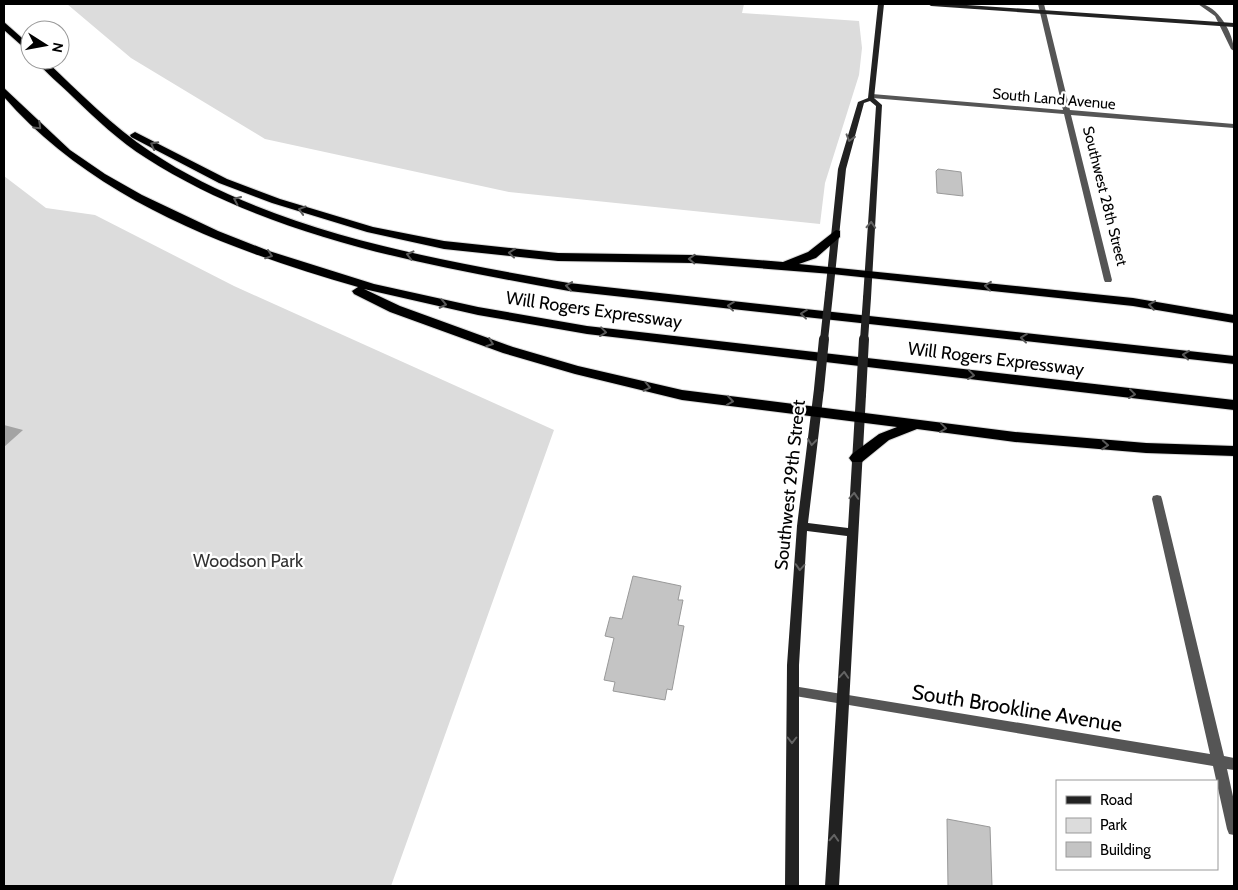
<svg xmlns="http://www.w3.org/2000/svg" width="1238" height="890" viewBox="0 0 1238 890" font-family="Cabin,sans-serif">
  <style>
    .green { fill: #dcdcdc }
    .water { fill: #a3a3a3 }
    .building { fill: #c4c4c4; stroke: #999 }
    .lines { fill: none; stroke-linecap: round; stroke-linejoin: round }
    .highway-casing { stroke: #dbdbdb; stroke-width: 2 }
    .street { fill: #555; fill-rule: evenodd }
    .secondary { fill: #222; fill-rule: evenodd }
    .highway { fill: #000; fill-rule: evenodd }
    .secondary-bridge-far1 { stroke: #222; stroke-width: 8 }
    .secondary-bridge { stroke: #222; stroke-width: 10 }
    .oneway { stroke: #595959 }
    .oneway2 { stroke: #646464 }
    .labels { text-anchor: middle; dominant-baseline: central; stroke-width: 4.5; stroke-linejoin: round; paint-order: stroke }
    .far-street-label { font-size: 15px; fill: #000; stroke: #fff }
    .street-label { font-size: 18px; fill: #000; stroke: #fff }
    .park-label { font-size: 18px; fill: #333; stroke: #fff }
    .near-street-label { font-size: 21px; fill: #000; stroke: #fff }
  </style>
  <rect width="100%" height="100%" fill="#fff"/>
  <g class="green">
    <polygon points="67,4 744,4 742,13 859,21 862,48 859,75 825,183 820,224 509,192 265,139 131,58"/>
    <polygon points="4,176 46,208 95,215 234,286 554,430 391,886 4,886"/>
  </g>
  <polygon class="water" points="4,425 23,430 4,447"/>
  <g class="building">
    <polygon points="938,169 961,172 963,196 937,193 936,171"/>
    <polygon points="633,576 681,586 678,600 683,600 678,625 684,626 672,690 667,689 665,700 613,691 615,682 604,680 614,638 605,636 610,617 622,619"/>
    <polygon points="947,819 990,827 992,886 948,886"/>
  </g>
  <g class="lines">
    <g class="highway-casing">
      <g id="highway">
        <polygon points="4,22 30,45 30,53 4,30"/>
        <path d="M35 60H45C79 92 112 126 151 152 270 231 431 259 569 283L1234 356V364L569 291C425 265 271 238 146 158 119 141 96 119 73 97 61 85 46 73 35 60Z"/>
        <path d="M4 88 70 150 105 174 142 195 218 231 269 251 374 284 478 307 587 326 1234 400V410L587 334 478 315 364 289 400 306 513 347 578 366 682 390 1015 432 1146 443 1234 446V456L1146 453 1015 442 917 429 889 440 862 462H852L849 458 852 454 879 434 897 427 682 400 575 374 503 353 390 312 354 294 352 291 358 287C229 250 94 200 4 97Z"/>
        <polygon points="135,132 227,179 280,199 373,227 444,241 558,253 693,255 783,262 808,252 836,230 840,231 840,237 816,258 799,264 1133,298 1234,315 1234,323 1133,306 832,274 693,263 558,261 444,249 367,232 272,203 219,183 131,137 130,135"/>
      </g>
    </g>
    <g class="street">
      <polygon points="1038,4 1044,4 1070,110 1234,124 1234,128 1071,115 1112,280 1111,282 1105,282 1104,280 1064,114 872,98 869,96 872,94 1063,110"/>
      <path d="M1198 4C1217 3 1234 34 1234 51L1231 49 1215 16Z"/>
      <polygon points="1157,495 1161,496 1162,499 1224,756 1234,758 1234,770 1227,769 1234,801 1234,835 1229,834 1227,829 1213,766 789,695 787,691 789,687 793,686 1210,754 1152,499 1153,496"/>
    </g>
    <g class="secondary">
      <polygon points="878,4 884,4 874,98 882,105 871,298 867,301 863,298 876,106 870,101 864,103 846,169 833,294 829,297 825,294 838,169 858,102 868,98"/>
      <polygon points="928,4 952,4 1234,23 1234,27 931,6"/>
      <polygon points="819,386 824,389 808,523 848,528 856,395 861,392 866,395 839,886 825,886 847,536 807,531 799,665 799,886 785,886 787,665 797,526 814,389"/>
    </g>
    <use href="#highway" class="highway"/>
    <g class="secondary-bridge-far1">
      <polyline points="824,340 829,294"/>
      <polyline points="864,340 867,298"/>
    </g>
    <g class="secondary-bridge">
      <polyline points="819,389 824,339"/>
      <polyline points="861,395 864,339"/>
    </g>
  </g>
  <defs><path id="oneway-chevron" d="M-2-3.5L2.5 0L-2 3.5" fill="none" stroke-width="1.6" stroke-linecap="round" stroke-linejoin="round" transform="scale(1.25)"/></defs>
  <g class="oneway">
    <use href="#oneway-chevron" transform="translate(38 126) rotate(44)"/>
    <use href="#oneway-chevron" transform="translate(154 145) rotate(-152)"/>
    <use href="#oneway-chevron" transform="translate(237 200) rotate(-156)"/>
    <use href="#oneway-chevron" transform="translate(302 210) rotate(-163)"/>
    <use href="#oneway-chevron" transform="translate(512 253) rotate(-174)"/>
    <use href="#oneway-chevron" transform="translate(269 255) rotate(19)"/>
    <use href="#oneway-chevron" transform="translate(410 255) rotate(-166)"/>
    <use href="#oneway-chevron" transform="translate(692 259) rotate(-178)"/>
    <use href="#oneway-chevron" transform="translate(569 286) rotate(-172)"/>
    <use href="#oneway-chevron" transform="translate(988 286) rotate(-174)"/>
    <use href="#oneway-chevron" transform="translate(443 304) rotate(12)"/>
    <use href="#oneway-chevron" transform="translate(1152 305) rotate(-171)"/>
    <use href="#oneway-chevron" transform="translate(731 306) rotate(-174)"/>
    <use href="#oneway-chevron" transform="translate(804 314) rotate(-174)"/>
    <use href="#oneway-chevron" transform="translate(603 332) rotate(7)"/>
    <use href="#oneway-chevron" transform="translate(1024 338) rotate(-174)"/>
    <use href="#oneway-chevron" transform="translate(490 343) rotate(20)"/>
    <use href="#oneway-chevron" transform="translate(1186 355) rotate(-174)"/>
    <use href="#oneway-chevron" transform="translate(971 375) rotate(7)"/>
    <use href="#oneway-chevron" transform="translate(647 387) rotate(12)"/>
    <use href="#oneway-chevron" transform="translate(1132 394) rotate(7)"/>
    <use href="#oneway-chevron" transform="translate(730 401) rotate(8)"/>
    <use href="#oneway-chevron" transform="translate(943 428) rotate(7)"/>
    <use href="#oneway-chevron" transform="translate(1105 445) rotate(4)"/>
  </g>
  <g class="oneway2">
    <use href="#oneway-chevron" transform="translate(850 138) rotate(107)"/>
    <use href="#oneway-chevron" transform="translate(871 225) rotate(-87)"/>
    <use href="#oneway-chevron" transform="translate(812 442) rotate(97)"/>
    <use href="#oneway-chevron" transform="translate(854 496) rotate(-86)"/>
    <use href="#oneway-chevron" transform="translate(800 567) rotate(94)"/>
    <use href="#oneway-chevron" transform="translate(844 675) rotate(-86)"/>
    <use href="#oneway-chevron" transform="translate(792 740) rotate(90)"/>
    <use href="#oneway-chevron" transform="translate(834 838) rotate(-87)"/>
  </g>
  <g class="labels">
    <g class="far-street-label">
      <text transform="translate(1054 99) rotate(5)">South Land Avenue</text>
      <text transform="translate(1105 196) rotate(76)">Southwest 28th Street</text>
    </g>
    <g class="street-label">
      <text transform="translate(594 310) rotate(8)">Will Rogers Expressway</text>
      <text transform="translate(996 359) rotate(7)">Will Rogers Expressway</text>
      <text transform="translate(790 485) rotate(-84)">Southwest 29th Street</text>
    </g>
    <g class="park-label">
      <text x="248" y="561">Woodson Park</text>
    </g>
    <g class="near-street-label">
      <text transform="translate(1017 708) rotate(9)">South Brookline Avenue</text>
    </g>
  </g>
  <rect width="1238" height="890" fill="none" stroke="#000000" stroke-width="10"/>
  <rect x="1056" y="780" width="162" height="90" fill="#ffffff" stroke="#999999"/>
  <rect x="1066" y="796" width="25" height="8" fill="#222222" stroke="#999999"/>
  <text x="1100" y="805" font-size="15" fill="#000000">Road</text>
  <rect x="1066" y="818" width="25" height="15" fill="#dcdcdc" stroke="#999999"/>
  <text x="1100" y="830" font-size="15" fill="#000000">Park</text>
  <rect x="1066" y="842" width="25" height="15" fill="#c4c4c4" stroke="#999999"/>
  <text x="1100" y="855" font-size="15" fill="#000000">Building</text>
  <g transform="translate(45 45) rotate(101)"><circle r="24" fill="#ffffff" stroke="#999999"/>
  <path d="M0-4L9 19L0 12L-9 19Z" fill="#000000"/>
  <text y="-8" font-size="14" font-weight="bold" text-anchor="middle" fill="#000000">N</text>
  </g>
</svg>
